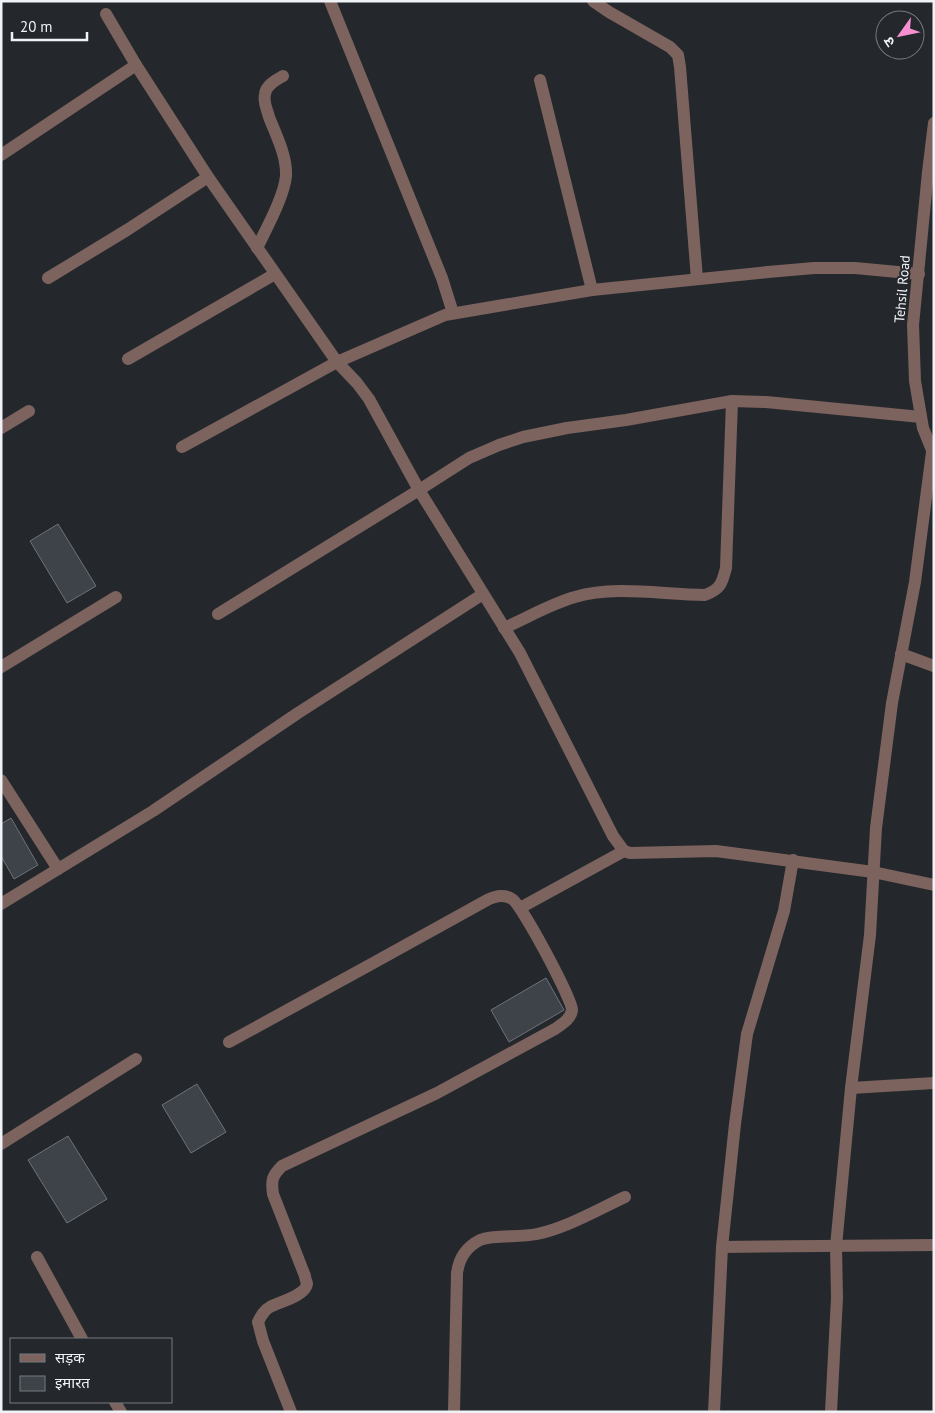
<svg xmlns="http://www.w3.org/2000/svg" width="935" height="1413" viewBox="0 0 935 1413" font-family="'PT Sans','Noto Sans Devanagari',sans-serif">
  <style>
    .building { fill: #3e4349; stroke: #6e7379 }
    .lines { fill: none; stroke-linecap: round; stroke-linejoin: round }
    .minor { stroke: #7c635e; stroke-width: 12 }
    .labels { text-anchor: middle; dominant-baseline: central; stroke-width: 4; stroke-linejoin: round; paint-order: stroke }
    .street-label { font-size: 14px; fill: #f0f3f6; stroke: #24282d }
  </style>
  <rect width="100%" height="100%" fill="#24282d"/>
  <g class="building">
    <polygon points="58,524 96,586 67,603 30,541"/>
    <polygon points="11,818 38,865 14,879 1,856 1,824"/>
    <polygon points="546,978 564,1010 509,1042 491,1010"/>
    <polygon points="197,1084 226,1132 191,1153 162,1105"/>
    <polygon points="68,1136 107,1199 67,1223 28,1160"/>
  </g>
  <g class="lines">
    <g class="minor">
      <polyline points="330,1 442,278 453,313"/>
      <polyline points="593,1 609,12 670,47 678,55 680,67 697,279"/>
      <polyline points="106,14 136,65 208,177 337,362 357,383 369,399 419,490 520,653 613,836 624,851 630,853 716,851 873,872 934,885"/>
      <polyline points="540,80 592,290"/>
      <polyline points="934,123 928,172 913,325 915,381 923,428 934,455"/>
      <polyline points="1,155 136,65"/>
      <path d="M257 248C266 229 284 197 286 176 287 156 276 135 269 117 267 109 263 102 265 94 266 85 276 80 283 76"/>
      <polyline points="48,278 127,230 208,177"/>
      <polyline points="128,359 275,274"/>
      <polyline points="1,428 29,411"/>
      <polyline points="182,447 337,362 445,315 592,290 768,272 814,268 855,268 919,274"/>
      <polyline points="218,614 419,490 469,458 499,445 523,437 567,428 626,420 732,401 766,402 921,417"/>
      <path d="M504 628C527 618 550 604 575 597 617 585 663 595 705 595 721 589 722 583 726 568L732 401"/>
      <polyline points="901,654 934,666"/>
      <polyline points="1,667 116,597"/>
      <polyline points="1,780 58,869"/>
      <polyline points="1,904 153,811 298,713 483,594"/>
      <polyline points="520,908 624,851"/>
      <path d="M229 1042 366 967 489 899C497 896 504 894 512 899 521 903 572 999 572 1010 571 1019 562 1024 555 1029L437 1093 282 1166C272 1176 271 1180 273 1194L305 1276C305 1279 307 1282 307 1284 305 1296 279 1302 270 1307 264 1310 261 1316 258 1322L263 1341 291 1412"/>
      <polyline points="851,1088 934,1083"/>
      <polyline points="1,1144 136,1059"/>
      <polyline points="722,1247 934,1245"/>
      <polyline points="37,1257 82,1339"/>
      <polyline points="115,1402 121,1412"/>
      <path d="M454 1412 457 1273C459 1258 466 1247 480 1240 495 1234 519 1238 537 1234 566 1228 597 1210 625 1197"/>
      <polyline points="714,1412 722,1247 735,1124 747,1034 784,911 793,860"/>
      <polyline points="831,1412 837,1298 836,1246 851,1088 870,935 876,828 892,703 915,582 932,452"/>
    </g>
  </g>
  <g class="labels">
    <g class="street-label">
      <text transform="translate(902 289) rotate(-85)">Tehsil Road</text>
    </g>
  </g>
  <rect width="935" height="1413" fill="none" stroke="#f0f3f6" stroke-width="5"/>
  <rect x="10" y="1338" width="162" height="65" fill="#24282d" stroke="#76797d"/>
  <rect x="20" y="1354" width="25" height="8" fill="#7c635e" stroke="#76797d"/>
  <text x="55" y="1363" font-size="15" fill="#f0f3f6">सड़क</text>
  <rect x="20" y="1376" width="25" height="15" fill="#3e4349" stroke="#76797d"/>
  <text x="55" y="1388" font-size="15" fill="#f0f3f6">इमारत</text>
  <g transform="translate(900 35) rotate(237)"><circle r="24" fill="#24282d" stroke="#76797d"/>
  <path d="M0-4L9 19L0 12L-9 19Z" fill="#f690d0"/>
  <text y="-8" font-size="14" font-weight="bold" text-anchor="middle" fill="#f0f3f6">उ</text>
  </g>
  <path d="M12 32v8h75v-8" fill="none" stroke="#f0f3f6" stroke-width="2.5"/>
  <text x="20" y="32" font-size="15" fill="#f0f3f6" stroke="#24282d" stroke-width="4" paint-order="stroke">20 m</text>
</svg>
